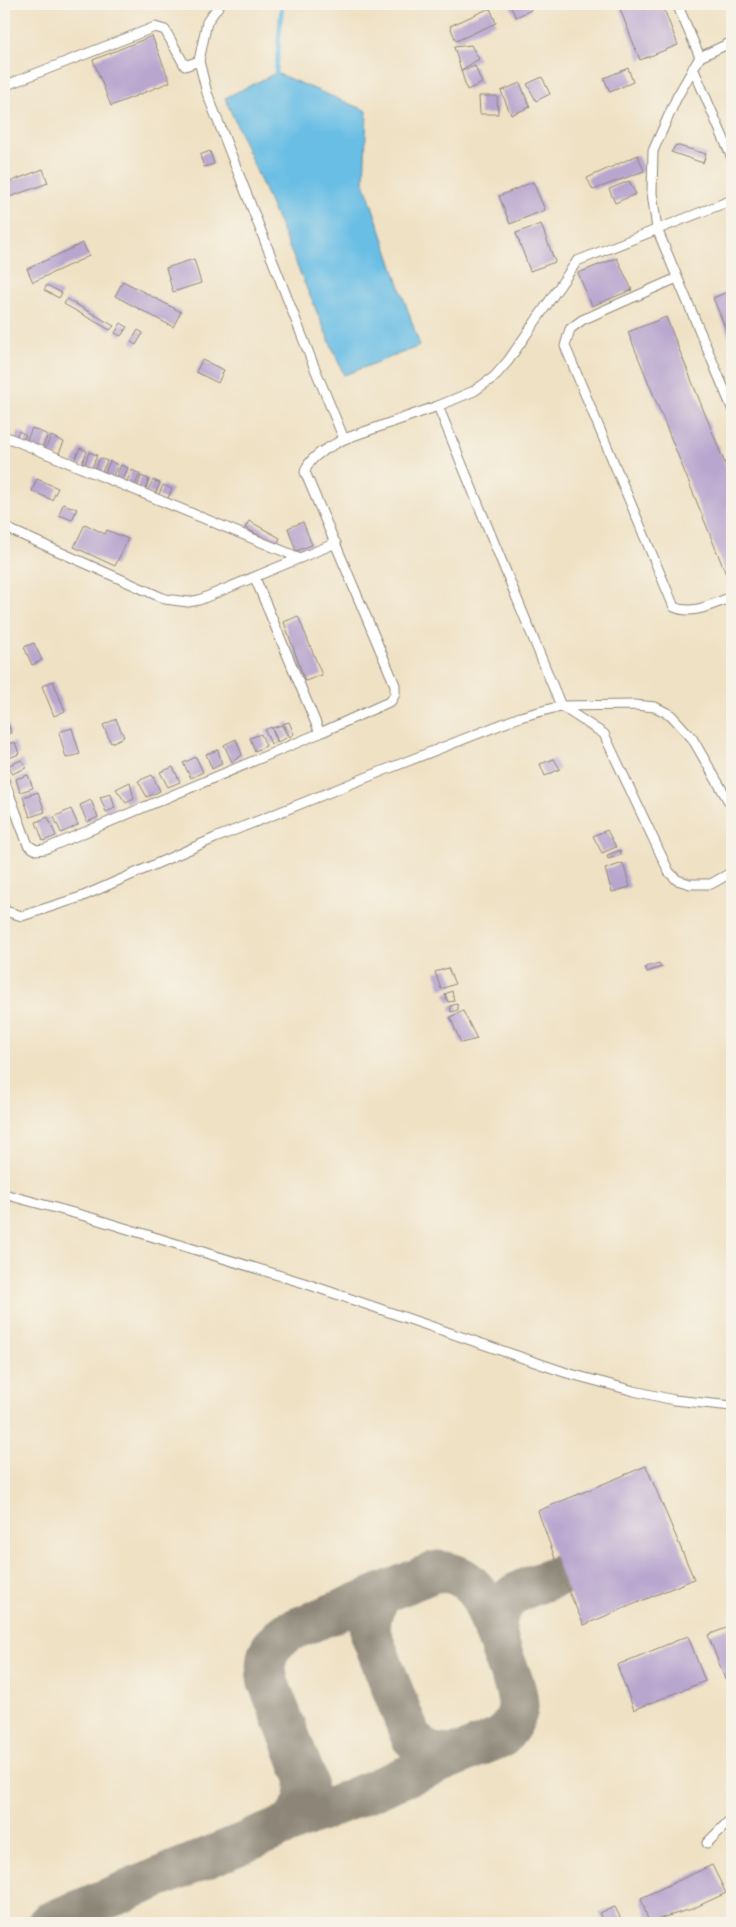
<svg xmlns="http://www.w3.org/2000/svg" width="736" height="1927" viewBox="0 0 736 1927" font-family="'Shantell Sans',sans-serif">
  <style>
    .water { fill: #69bee5; stroke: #4a7488 }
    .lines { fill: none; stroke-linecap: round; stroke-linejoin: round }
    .stream { stroke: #69bee5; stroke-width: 4.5 }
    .taxiway { stroke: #8d8678; stroke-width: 41 }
    .building { fill: #b9a6cf }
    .lane-casing { stroke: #8d8678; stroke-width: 11 }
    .lane { stroke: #fff; stroke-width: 9 }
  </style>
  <rect width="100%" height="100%" fill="#f7f3e8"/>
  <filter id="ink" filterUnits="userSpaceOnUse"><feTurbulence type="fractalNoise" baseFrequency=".02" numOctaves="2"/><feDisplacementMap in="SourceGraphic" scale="10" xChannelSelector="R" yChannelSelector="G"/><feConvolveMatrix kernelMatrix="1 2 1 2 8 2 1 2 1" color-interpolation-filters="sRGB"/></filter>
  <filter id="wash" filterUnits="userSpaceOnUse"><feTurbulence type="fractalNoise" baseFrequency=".0096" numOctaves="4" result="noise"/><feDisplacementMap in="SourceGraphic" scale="20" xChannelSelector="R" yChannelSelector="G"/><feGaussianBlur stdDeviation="1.12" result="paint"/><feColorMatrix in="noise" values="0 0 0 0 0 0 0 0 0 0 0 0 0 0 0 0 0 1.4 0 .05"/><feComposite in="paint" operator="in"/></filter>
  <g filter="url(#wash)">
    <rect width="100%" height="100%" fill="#efe1c4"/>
    <polygon class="water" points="276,73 367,111 364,182 420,346 344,375 225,98"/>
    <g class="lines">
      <polyline class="stream" points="276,73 282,4"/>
      <g class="taxiway">
        <path d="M385 1592C373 1606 369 1617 371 1635L411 1737C425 1753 438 1756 459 1754"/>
        <path d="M293 1822C303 1806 307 1797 306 1778L268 1682C263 1658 267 1647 287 1632L437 1571C480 1574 483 1605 497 1639"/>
        <path d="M48 1923 502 1737C509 1729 517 1718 518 1707 519 1671 473 1627 512 1596 522 1588 548 1580 561 1575"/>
      </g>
    </g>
    <g id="blocks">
      <g class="building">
        <polygon points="509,4 528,4 531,10 516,17"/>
        <polygon points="618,4 662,4 678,45 640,60"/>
        <polygon points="490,8 496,23 456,41 450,26"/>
        <polygon points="152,36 170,82 111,106 93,60"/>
        <polygon points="471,45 479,59 461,70 475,66 482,83 467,90 461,70 454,47"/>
        <polygon points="628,68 633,82 610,92 604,78"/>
        <polygon points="542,77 550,94 536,101 527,84"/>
        <polygon points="520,83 530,107 511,115 501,91"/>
        <polygon points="479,96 497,96 498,114 480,114"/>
        <polygon points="4,115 8,119 8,144 4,145"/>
        <polygon points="676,145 706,154 703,163 671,152"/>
        <polygon points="210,151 214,164 204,167 200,155"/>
        <polygon points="638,155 644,171 593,190 587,178"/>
        <polygon points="43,169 48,183 4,199 4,184"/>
        <polygon points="629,181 636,194 615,203 609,189"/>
        <polygon points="533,182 545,210 510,224 499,196"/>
        <polygon points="541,224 555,262 530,271 516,233"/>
        <polygon points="83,243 89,256 33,282 27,269"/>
        <polygon points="617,258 632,290 592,306 578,273"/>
        <polygon points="194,259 201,283 173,292 166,268"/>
        <polygon points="123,281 181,312 173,327 115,296"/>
        <polygon points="47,285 62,293 59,298 44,290"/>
        <polygon points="732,290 732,344 713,298"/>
        <polygon points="67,299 114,326 110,330 64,304"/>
        <polygon points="666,317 732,481 732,589 628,332"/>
        <polygon points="121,323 127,327 121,336 115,333"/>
        <polygon points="138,330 143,333 136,345 131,342"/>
        <polygon points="202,360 224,370 218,383 196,372"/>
        <polygon points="32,428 48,435 41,451 25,444"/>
        <polygon points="19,431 26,435 22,443 15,440"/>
        <polygon points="51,436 64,442 57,457 44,451"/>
        <polygon points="80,448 87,451 81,466 73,463"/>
        <polygon points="89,452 97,455 91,470 84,467"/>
        <polygon points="100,458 107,461 101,474 94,471"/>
        <polygon points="110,461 118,465 112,478 104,475"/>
        <polygon points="121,465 128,468 122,482 115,479"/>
        <polygon points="132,470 140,474 134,487 126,483"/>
        <polygon points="141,476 149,479 145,491 137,488"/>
        <polygon points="37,479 58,488 52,500 32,491"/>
        <polygon points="153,480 160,483 155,495 147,492"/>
        <polygon points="163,485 172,489 167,500 158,496"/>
        <polygon points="63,504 77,509 72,520 59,515"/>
        <polygon points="249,521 280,538 277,545 245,528"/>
        <polygon points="303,522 312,545 296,551 288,528"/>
        <polygon points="85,524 105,534 107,530 128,539 115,566 74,547"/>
        <polygon points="4,605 10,608 5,618 4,617"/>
        <polygon points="298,616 322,675 305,681 284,622"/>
        <polygon points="34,643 42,660 32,665 24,647"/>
        <polygon points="53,681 65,711 54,716 42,686"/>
        <polygon points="116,719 124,737 111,743 103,725"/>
        <polygon points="289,722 294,734 290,737 283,724"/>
        <polygon points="8,723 11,733 4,735 4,725"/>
        <polygon points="282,725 288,737 278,742 272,728"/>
        <polygon points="271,727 277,741 271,744 265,730"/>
        <polygon points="72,728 80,754 66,758 59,732"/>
        <polygon points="261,734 266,746 255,751 250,738"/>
        <polygon points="236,739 242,755 232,762 224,745"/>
        <polygon points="15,742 19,754 4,760 4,745"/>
        <polygon points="218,750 222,764 212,769 206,754"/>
        <polygon points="196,757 203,772 191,778 183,763"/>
        <polygon points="554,759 560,769 545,776 540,764"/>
        <polygon points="22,760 26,768 12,774 9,765"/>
        <polygon points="173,767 180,782 168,787 160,772"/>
        <polygon points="28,775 33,788 20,792 16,779"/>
        <polygon points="152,775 160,791 147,797 138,781"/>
        <polygon points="130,782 134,799 126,803 116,789"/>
        <polygon points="38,792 45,812 30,817 23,797"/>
        <polygon points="111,794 115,808 106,812 100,797"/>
        <polygon points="91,800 98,817 87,822 80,805"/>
        <polygon points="71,809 78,825 61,833 54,817"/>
        <polygon points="48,817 56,836 43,841 36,822"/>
        <polygon points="607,830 616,847 602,853 593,836"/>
        <polygon points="620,850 621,855 608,859 607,855"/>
        <polygon points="623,863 630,887 612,892 605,869"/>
        <polygon points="659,963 662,967 647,972 645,967"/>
        <polygon points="448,968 455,984 441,989 435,972"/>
        <polygon points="452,991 454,1001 448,1002 445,994"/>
        <polygon points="457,1004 458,1010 451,1012 450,1006"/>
        <polygon points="463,1011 477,1039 461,1043 450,1017"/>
        <polygon points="646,1466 694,1579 584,1625 561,1575 538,1511"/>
        <polygon points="731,1626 732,1676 725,1679 708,1635"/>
        <polygon points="688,1636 705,1681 634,1710 617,1665"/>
        <polygon points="712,1865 726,1893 692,1909 658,1919 661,1923 649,1923 641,1898"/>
        <polygon points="615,1907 623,1923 604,1923 599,1913"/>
      </g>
    </g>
  </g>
  <g filter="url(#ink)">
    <use href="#blocks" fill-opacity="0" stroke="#8d8678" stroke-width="1"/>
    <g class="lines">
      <g class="lane-casing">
        <g id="lane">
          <polyline points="220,4 207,22 199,61 207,93 313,364 344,439 438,406 474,391 494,377 508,361 577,261 732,200"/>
          <polyline points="677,4 700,57 677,97 653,151 652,193 657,229 732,408"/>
          <polyline points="700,57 732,42"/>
          <polyline points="693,68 732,158"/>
          <polyline points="4,86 155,27 165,30 185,66 199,61"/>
          <path d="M677 278 582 320 570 329 565 346 674 607C693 616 714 603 732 597"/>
          <polyline points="438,406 561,706 604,734 669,872 677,880 690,884 711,884 732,872"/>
          <polyline points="4,436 300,558"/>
          <polyline points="4,527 165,599 188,602 199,600 336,543"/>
          <polyline points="255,578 320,733"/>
          <path d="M4 780 28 845 36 850 45 849 320 733 391 701 395 694V685L305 472C309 455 331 447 344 439"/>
          <polyline points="4,907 5,911 22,916 81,897 215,838 385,770 520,717 561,706 635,705 655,707 671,715 692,738 732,807"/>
          <polyline points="4,1194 92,1218 304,1283 567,1373 634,1391 674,1400 732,1406"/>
          <polyline points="707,1843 732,1818"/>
        </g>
      </g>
      <use href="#lane" class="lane"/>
    </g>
  </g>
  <rect width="736" height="1927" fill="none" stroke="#f7f3e8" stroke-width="20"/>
</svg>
